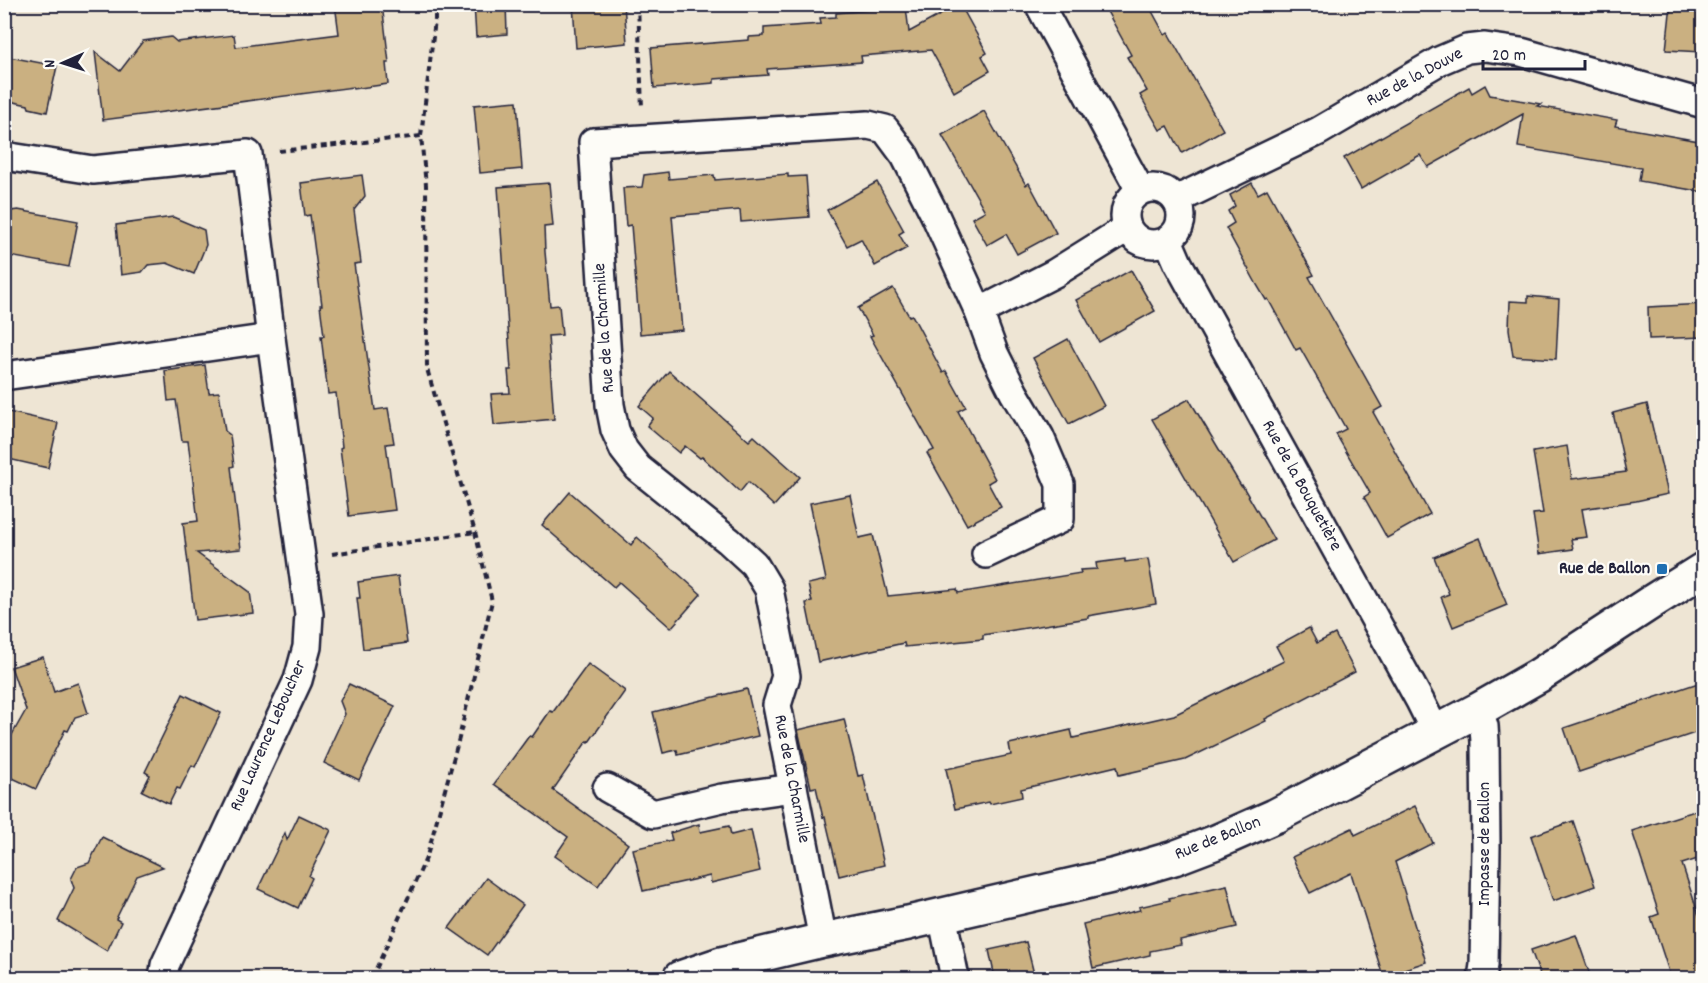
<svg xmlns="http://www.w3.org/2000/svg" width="1708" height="983" viewBox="0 0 1708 983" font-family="Dekko,sans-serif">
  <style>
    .building { fill: #cab081; stroke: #22223b; stroke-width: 1.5 }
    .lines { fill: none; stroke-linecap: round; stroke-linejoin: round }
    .minor-casing { stroke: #22223b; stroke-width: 32 }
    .tertiary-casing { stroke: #22223b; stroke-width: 38 }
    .path { stroke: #22223b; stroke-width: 4; stroke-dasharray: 6 4.5; stroke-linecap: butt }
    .minor { stroke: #fdfcf7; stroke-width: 27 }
    .tertiary { stroke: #fdfcf7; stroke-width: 33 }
    .poi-dot { fill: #1f6fb2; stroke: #fdfcf7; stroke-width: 2 }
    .labels { text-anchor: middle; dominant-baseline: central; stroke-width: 4.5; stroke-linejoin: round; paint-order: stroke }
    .street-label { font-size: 18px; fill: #22223b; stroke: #fdfcf7 }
    .poi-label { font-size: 18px; font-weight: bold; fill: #22223b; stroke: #fdfcf7; text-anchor: end }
  </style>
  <rect width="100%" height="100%" fill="#eee5d4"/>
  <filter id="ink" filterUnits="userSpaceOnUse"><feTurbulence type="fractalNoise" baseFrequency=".0167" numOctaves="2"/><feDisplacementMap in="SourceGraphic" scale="12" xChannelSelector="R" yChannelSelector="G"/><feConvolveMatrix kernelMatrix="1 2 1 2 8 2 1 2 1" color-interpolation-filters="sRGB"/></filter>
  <g filter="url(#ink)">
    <g class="building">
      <polygon points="335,4 382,4 389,63 386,63 388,84 353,89 353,87 103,120 95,52 120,71 143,41 171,37 177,42 234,35 236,47 339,34"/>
      <polygon points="474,4 506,4 507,34 476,37"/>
      <polygon points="573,4 624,4 627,43 576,48"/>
      <polygon points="960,4 987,53 982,56 990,71 954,92 931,50 861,56 862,62 767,69 768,75 714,79 714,83 654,88 651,48 749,40 749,37 764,36 764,28 821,24 820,18 836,17 836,13 906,7 909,32"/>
      <polygon points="1103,4 1148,4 1165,35 1168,33 1223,130 1182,153 1168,126 1160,130 1140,95 1147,91 1127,57 1131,55"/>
      <polygon points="1671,4 1704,4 1702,52 1666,50"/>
      <polygon points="4,56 57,66 47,112 29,108 28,105 4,100"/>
      <polygon points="1485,85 1490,95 1541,104 1537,106 1617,120 1615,126 1704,142 1704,192 1639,181 1641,168 1518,147 1523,114 1428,167 1420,155 1361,189 1344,158 1469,87 1472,93"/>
      <polygon points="517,101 522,169 480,173 474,105"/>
      <polygon points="984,111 1026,185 1029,183 1056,233 1017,254 1006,234 987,245 972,218 985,211 942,135"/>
      <polygon points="668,172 669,179 714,175 715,180 788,174 788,177 806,176 809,217 741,222 740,210 672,216 682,330 640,334 631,225 626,226 623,188 642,187 644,175"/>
      <polygon points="362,175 365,196 354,210 361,263 354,264 375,410 388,408 394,443 386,444 395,510 349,516 340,448 342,447 336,393 328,394 321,336 324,336 320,305 322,305 310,215 305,216 301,183"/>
      <polygon points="877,182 904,231 899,234 907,248 875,266 861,239 847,246 827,210"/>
      <polygon points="549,183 553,226 544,227 545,252 550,306 559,305 562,335 548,336 554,419 494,425 491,394 510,393 508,370 511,370 498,187"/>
      <polygon points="1252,183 1258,194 1267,189 1314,275 1309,277 1382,407 1373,412 1430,514 1387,538 1364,497 1370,493 1336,434 1346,429 1300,348 1296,350 1268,299 1266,300 1257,285 1226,228 1234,223 1228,211 1235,206 1230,195"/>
      <polygon points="18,210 78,221 69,267 4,255 4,212"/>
      <polygon points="173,217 204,230 206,245 194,274 167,263 148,265 142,272 121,275 116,225"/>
      <polygon points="1131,270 1155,311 1099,342 1076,300"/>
      <polygon points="893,288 909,316 912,315 943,373 946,371 966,407 958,411 995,479 988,483 1001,507 967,525 927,453 934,450 870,336 873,335 858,308"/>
      <polygon points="1528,296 1559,299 1556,359 1513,356 1509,329 1510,301 1528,302"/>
      <polygon points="1704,304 1704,337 1649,339 1648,307"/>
      <polygon points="1068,339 1104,406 1069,424 1033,358"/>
      <polygon points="205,365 209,393 219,392 225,431 230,435 234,466 231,467 241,549 197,553 250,592 253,613 195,620 183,523 198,521 188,441 182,441 176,400 168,401 165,371"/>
      <polygon points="669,371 749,441 754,436 800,477 774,506 748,482 740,492 702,457 700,458 685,446 679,453 647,426 653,418 639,406"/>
      <polygon points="1189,399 1241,486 1242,485 1274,540 1234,562 1152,419"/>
      <polygon points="1647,404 1668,494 1636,501 1582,509 1587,537 1571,539 1573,549 1539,554 1533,514 1543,513 1533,452 1567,446 1572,479 1626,472 1613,413"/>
      <polygon points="4,411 58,423 48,468 4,458"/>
      <polygon points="570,492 631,545 637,537 701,594 671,628 619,582 614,587 542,525"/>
      <polygon points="850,495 859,538 873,535 888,596 957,589 958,593 1081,573 1080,570 1097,569 1096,563 1125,559 1125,562 1148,559 1156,604 1088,616 1088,618 983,635 983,639 905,647 904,643 818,662 806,603 812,602 808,584 826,580 810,503"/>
      <polygon points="1480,538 1507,605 1453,627 1441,597 1449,594 1434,557"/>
      <polygon points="398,576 407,643 363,649 357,598 360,598 358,582"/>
      <polygon points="1309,628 1317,643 1335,634 1355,672 1265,719 1266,721 1185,760 1119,775 1117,766 1021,789 1022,797 990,804 989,802 955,809 946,769 1011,755 1009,744 1071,730 1073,738 1174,715 1284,661 1276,646"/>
      <polygon points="43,657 54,692 78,683 88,713 75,717 68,731 65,730 36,789 4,774 4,749 26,710 11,667"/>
      <polygon points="588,664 625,691 589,742 587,741 553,790 628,844 598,886 555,856 568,837 494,784 529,736 532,737 550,711 553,712"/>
      <polygon points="1704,681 1704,730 1579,772 1564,728"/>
      <polygon points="349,684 395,706 359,780 324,763 332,745 331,744 345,714 340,701"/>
      <polygon points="747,689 758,736 678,755 677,750 663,753 653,712"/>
      <polygon points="183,694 221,713 195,767 192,765 180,789 177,788 169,804 142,791 150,775 145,772"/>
      <polygon points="844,719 858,776 863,775 884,865 839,876 825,817 823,818 816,787 811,788 798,730"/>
      <polygon points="1415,806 1433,843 1395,862 1426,962 1383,976 1351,873 1310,893 1292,857 1352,828 1355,835"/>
      <polygon points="1704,808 1704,857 1682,864 1704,931 1704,978 1671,978 1651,917 1659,914 1632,831"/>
      <polygon points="299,815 331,830 309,876 312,878 298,908 258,889 285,833 287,840"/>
      <polygon points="1573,821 1595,886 1553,901 1531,836"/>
      <polygon points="699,824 700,832 729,826 731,835 751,830 760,871 711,883 710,876 643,891 633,849 672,840 670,833"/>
      <polygon points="102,837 163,867 137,876 116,919 121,922 107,951 58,921 74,888 71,879 77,867 89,863"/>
      <polygon points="486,878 523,905 487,955 449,928"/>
      <polygon points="1227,885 1237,927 1180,940 1181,945 1150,951 1150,955 1093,968 1083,924 1140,910 1139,907 1170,900 1169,898"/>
      <polygon points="1576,935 1591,978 1541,978 1531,950"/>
      <polygon points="1026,942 1035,978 995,978 989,950"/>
    </g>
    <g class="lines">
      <g class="minor-casing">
        <g id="minor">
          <polyline points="1039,4 1140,190"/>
          <polyline points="4,156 93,170 248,154 271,338 309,614 307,647 298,680 165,965 163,978"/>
          <circle cx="1153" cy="216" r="28"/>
          <polyline points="1176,200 1319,131 1439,61 1467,49 1485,47 1521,52 1704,104"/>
          <polyline points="1168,240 1178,263 1420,701 1435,731"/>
          <polyline points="979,312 994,353 1014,393 1040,437 1060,484 1060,519 986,554"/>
          <polyline points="4,376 271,338"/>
          <polyline points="1478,710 1484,726 1485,742 1486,847 1484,965 1482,978"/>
          <polyline points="607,788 653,814 722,798 793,788"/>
          <polyline points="942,915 955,978"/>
          <polyline points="823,940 777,705 786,676 769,589 754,564 729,541 638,468 624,450 615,430 610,405 593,142 868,125 885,129 905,156 934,213 979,312 1055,273 1127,228"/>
        </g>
      </g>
      <g class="tertiary-casing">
        <polyline id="tertiary" points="680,978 721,964 823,940 908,923 1116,875 1174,858 1216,842 1275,816 1478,710 1538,676 1653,601 1704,569"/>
      </g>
      <g class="path">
        <polyline points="638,4 642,108"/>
        <polyline points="279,151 421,136"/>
        <polyline points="332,554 475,532"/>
        <polyline points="372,978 427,856 459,738 492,601 475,532 427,369 426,185 421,136 435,20 435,4"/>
      </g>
      <use href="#minor" class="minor"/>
      <use href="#tertiary" class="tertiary"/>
    </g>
  </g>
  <rect class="poi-dot" x="1656" y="563" width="12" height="12" rx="3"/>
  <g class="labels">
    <g class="street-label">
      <text transform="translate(1415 78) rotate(-28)">Rue de la Douve</text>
      <text transform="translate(605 328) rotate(-94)">Rue de la Charmille</text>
      <text transform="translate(1301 486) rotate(61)">Rue de la Bouquetière</text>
      <text transform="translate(269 736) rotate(-66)">Rue Laurence Leboucher</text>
      <text transform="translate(791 779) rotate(79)">Rue de la Charmille</text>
      <text transform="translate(1218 839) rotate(-22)">Rue de Ballon</text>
      <text transform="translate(1485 844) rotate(-90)">Impasse de Ballon</text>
    </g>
    <g class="poi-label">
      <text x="1650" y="569">Rue de Ballon</text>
    </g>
  </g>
  <rect width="1708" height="983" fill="none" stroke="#fdfcf7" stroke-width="24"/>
  <rect x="12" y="12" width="1684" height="959" fill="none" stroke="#22223b" stroke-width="2" filter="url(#ink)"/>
  <g transform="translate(63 63) rotate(267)" stroke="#fdfcf7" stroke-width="4.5" paint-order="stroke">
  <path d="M0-4.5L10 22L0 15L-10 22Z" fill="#22223b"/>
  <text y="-9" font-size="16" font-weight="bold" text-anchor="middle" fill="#22223b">N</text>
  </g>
  <path d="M1483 60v9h102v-9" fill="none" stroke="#22223b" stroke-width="3"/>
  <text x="1492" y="60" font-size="18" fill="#22223b" stroke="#fdfcf7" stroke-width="4.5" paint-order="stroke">20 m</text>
</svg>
